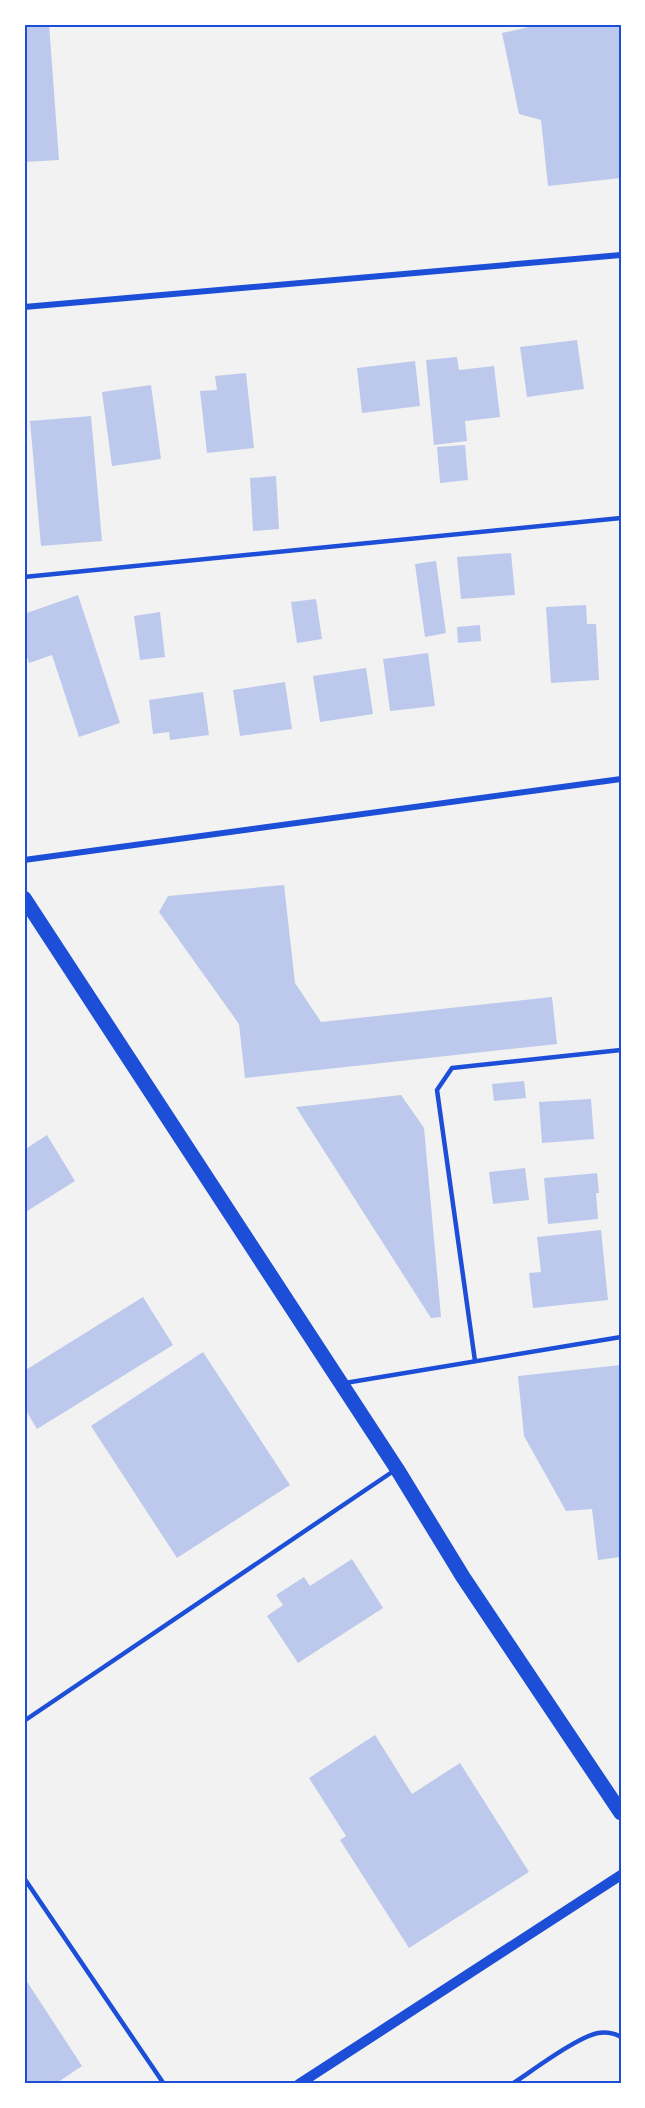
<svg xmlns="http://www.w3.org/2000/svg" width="645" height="2108" viewBox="0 0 645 2108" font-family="Montserrat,sans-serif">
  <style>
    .building { fill: #bdc9ec }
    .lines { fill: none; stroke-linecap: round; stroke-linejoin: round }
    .service { stroke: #1d4ed8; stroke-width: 4.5 }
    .minor { stroke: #1d4ed8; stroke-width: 6 }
    .tertiary { stroke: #1d4ed8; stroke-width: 10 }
    .primary { stroke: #1d4ed8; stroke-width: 15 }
    .neatline { fill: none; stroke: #1d4ed8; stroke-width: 2 }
  </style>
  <rect width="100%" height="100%" fill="#f2f2f2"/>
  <g class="building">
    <polygon points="24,24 49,24 59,160 24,162"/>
    <polygon points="542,24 621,24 621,178 548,186 541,120 519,114 502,33"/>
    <polygon points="577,340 584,389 527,397 520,347"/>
    <polygon points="457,357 459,370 494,366 500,417 465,421 467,441 434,445 426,360"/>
    <polygon points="415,361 420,406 362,413 357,368"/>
    <polygon points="246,373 254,448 207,453 200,391 217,390 215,376"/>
    <polygon points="151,385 161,459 112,466 102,392"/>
    <polygon points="91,416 102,541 41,546 30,421"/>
    <polygon points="465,445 468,480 440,483 437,447"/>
    <polygon points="276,476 279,529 253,531 250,478"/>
    <polygon points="511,553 515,595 461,599 457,557"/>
    <polygon points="436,561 446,633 425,637 415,564"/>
    <polygon points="78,595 120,723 79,737 52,655 29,663 24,648 24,614"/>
    <polygon points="316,599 322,639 297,643 291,602"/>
    <polygon points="586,605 587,624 596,624 599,680 551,683 546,607"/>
    <polygon points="160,612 165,657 140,660 134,616"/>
    <polygon points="480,625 481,641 458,643 457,627"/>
    <polygon points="428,653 435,706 390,711 383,659"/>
    <polygon points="366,668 373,714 320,722 313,676"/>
    <polygon points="285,682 292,729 240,736 233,690"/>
    <polygon points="203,692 209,735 170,740 169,732 153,734 149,700"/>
    <polygon points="284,885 295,983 321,1022 552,997 557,1044 245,1078 239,1024 159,912 168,896"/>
    <polygon points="524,1081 526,1098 494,1101 492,1084"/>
    <polygon points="401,1095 424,1128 441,1317 431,1318 296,1107"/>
    <polygon points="591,1099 594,1139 542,1143 539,1102"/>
    <polygon points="47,1135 75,1181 24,1213 24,1150"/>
    <polygon points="525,1168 529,1200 493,1204 489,1172"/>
    <polygon points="597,1173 599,1193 596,1193 598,1219 548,1224 544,1178"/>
    <polygon points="601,1230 608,1300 533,1308 529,1273 541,1272 537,1237"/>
    <polygon points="143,1297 173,1345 37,1429 24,1407 24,1371"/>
    <polygon points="203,1352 290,1485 177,1558 91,1426"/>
    <polygon points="621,1365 621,1557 598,1560 592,1509 566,1511 524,1436 518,1376"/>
    <polygon points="352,1559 383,1608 298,1663 267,1616 283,1605 276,1595 304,1577 310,1586"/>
    <polygon points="375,1735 412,1794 460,1763 529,1872 409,1948 340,1840 346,1836 309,1778"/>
    <polygon points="24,1977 82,2066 55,2084 24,2084"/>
  </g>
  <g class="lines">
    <g class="service">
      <polyline points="24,577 621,518"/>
      <polyline points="475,1361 437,1090 452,1068 621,1050"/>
      <polyline points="345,1383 621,1337"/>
      <polyline points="24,1721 395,1470"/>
      <polyline points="24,1878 164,2084"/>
      <path d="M512 2084C532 2071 577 2037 598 2033 605 2032 614 2033 621 2037"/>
    </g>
    <g class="minor">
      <polyline points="24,307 621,255"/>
      <polyline points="24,860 621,779"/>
    </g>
    <polyline class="tertiary" points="299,2084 621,1875"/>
    <polyline class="primary" points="24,898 397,1469 463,1577 621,1813"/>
  </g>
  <rect width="645" height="2108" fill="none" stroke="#ffffff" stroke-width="51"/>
  <rect x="26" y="26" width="594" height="2056" class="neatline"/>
</svg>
